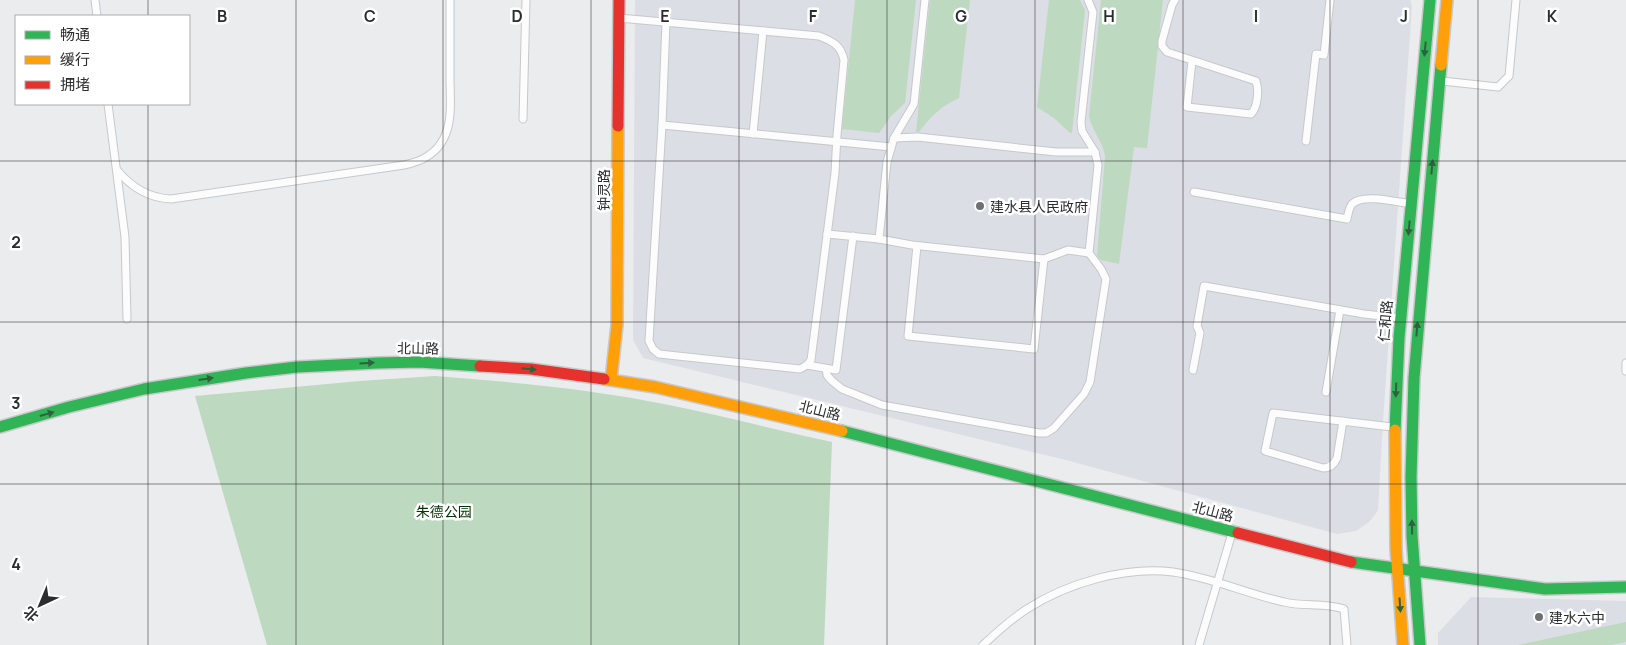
<svg xmlns="http://www.w3.org/2000/svg" width="1626" height="645" viewBox="0 0 1626 645" font-family="Manrope,'Noto Sans SC',sans-serif">
  <style>
    .built { fill: #dbdee5 }
    .green { fill: #bdd9c0 }
    .lines { fill: none; stroke-linecap: round; stroke-linejoin: round }
    .lane-casing { stroke: #c7c8ca; stroke-width: 9 }
    .fast-casing { stroke: #c7c8ca; stroke-width: 14 }
    .slow-casing { stroke: #c7c8ca; stroke-width: 14 }
    .jam-casing { stroke: #c7c8ca; stroke-width: 14 }
    .lane { stroke: #fcfcfc; stroke-width: 7 }
    .fast { stroke: #30b455; stroke-width: 11 }
    .slow { stroke: #ff9f0a; stroke-width: 11 }
    .jam { stroke: #e5322d; stroke-width: 11 }
    .oneway { fill: #2d623e }
    .grid { fill: none; stroke: #2b2c2e; stroke-width: 1; stroke-opacity: 0.55 }
    .poi-dot { fill: #6e6f71; stroke: #fff; stroke-width: 2 }
    .labels { text-anchor: middle; dominant-baseline: central; stroke-width: 5; stroke-linejoin: round; paint-order: stroke }
    .street-label { font-size: 14px; fill: #2b2c2e; stroke: #fff }
    .poi-label { font-size: 14px; fill: #2b2c2e; stroke: #fff; text-anchor: start }
    .park-label { font-size: 14px; fill: #003407; stroke: #fff }
    .grid-label { font-size: 16px; text-anchor: middle; font-weight: bold; fill: #2b2c2e; stroke: #fff; stroke-width: 5; stroke-linejoin: round; paint-order: stroke }
  </style>
  <rect width="100%" height="100%" fill="#eaecee"/>
  <g class="built">
    <polygon points="635,0 1410,0 1412,6 1383,421 1378,510 1374,516 1369,522 1356,531 1337,534 1066,460 643,358 633,340"/>
    <polygon points="1471,597 1626,601 1626,645 1438,645 1438,633"/>
  </g>
  <g class="green">
    <polygon points="855,0 916,0 905,103 892,115 879,133 842,129"/>
    <path d="M930 0H970L959 98C941 106 930 117 919 132H916Z"/>
    <polygon points="1049,0 1080,0 1085,10 1072,133 1069,132 1054,118 1037,107"/>
    <path d="M1101 0H1163L1147 148 1134 147 1119 264 1101 260 1097 256 1105 156C1103 141 1092 131 1089 116Z"/>
    <path d="M435 376C513 382 592 389 669 405 723 416 777 430 832 442L824 645H267L195 396 360 381Z"/>
    <polygon points="1626,622 1626,642 1611,645 1518,645"/>
  </g>
  <g class="lines">
    <g class="lane-casing">
      <g id="lane">
        <polyline points="95,0 97,16"/>
        <path d="M1175 0 1172 5 1162 41V46L1167 52 1256 81C1259 90 1258 107 1251 114L1187 107 1192 61"/>
        <path d="M619 18 819 36C832 41 841 45 844 60L837 135 835 173 811 360 807 365 800 369 659 354 653 349 649 341 662 125 666 22"/>
        <polyline points="1442,81 1498,87 1509,76 1516,0"/>
        <polyline points="108,104 125,237 127,319"/>
        <polyline points="523,119 526,0"/>
        <polyline points="662,125 891,147"/>
        <polyline points="753,134 763,31"/>
        <polyline points="894,138 918,137 1056,152 1095,152"/>
        <polyline points="1306,141 1316,54 1324,55 1330,0"/>
        <path d="M117 170C131 187 148 198 171 199L404 165C420 162 436 154 444 138 453 120 450 97 450 77 450 52 450 26 450 0"/>
        <path d="M1194 192 1347 219C1348 214 1349 208 1352 204 1363 193 1396 202 1411 204"/>
        <polyline points="827,234 879,239 912,245 1044,259 1068,250 1089,253 1098,165 1095,152 1082,131 1081,122 1093,12 1088,0"/>
        <polyline points="879,239 887,162 894,138 914,104 925,0"/>
        <polyline points="917,246 908,336 1034,349 1044,259"/>
        <polyline points="1626,363 1626,371"/>
        <polyline points="807,365 836,370 853,236"/>
        <polyline points="826,369 827,375 831,380 842,389 882,405 1039,433 1046,433 1054,428 1084,394 1090,382 1106,279 1101,269 1089,253"/>
        <polyline points="1193,370 1200,333 1197,326 1204,286 1364,314 1400,318"/>
        <polyline points="1326,392 1340,310"/>
        <path d="M1343 421 1337 458C1334 465 1330 468 1323 468L1265 451 1273 413 1392 427"/>
        <path d="M983 645C997 632 1011 619 1027 609 1067 583 1126 566 1173 572 1211 577 1247 594 1284 602 1303 607 1324 602 1344 609L1347 645"/>
        <polyline points="1199,645 1232,533"/>
      </g>
    </g>
    <g class="fast-casing">
      <g id="fast">
        <polyline points="0,427 69,407 144,389 246,373 297,367 378,363 419,362 480,366"/>
        <polyline points="1395,430 1399,338 1430,0"/>
        <polyline points="842,431 1238,533"/>
        <polyline points="1351,562 1545,589 1626,587"/>
        <polyline points="1420,645 1412,536 1411,477 1414,378 1441,65"/>
      </g>
    </g>
    <g class="slow-casing">
      <g id="slow">
        <polyline points="1441,65 1447,0"/>
        <polyline points="604,379 655,387 842,431"/>
        <polyline points="611,380 617,325 618,126"/>
        <polyline points="1395,430 1396,549 1403,645"/>
      </g>
    </g>
    <g class="jam-casing">
      <g id="jam">
        <polyline points="618,126 619,0"/>
        <polyline points="480,366 531,369 604,379"/>
        <polyline points="1238,533 1351,562"/>
      </g>
    </g>
    <use href="#lane" class="lane"/>
    <use href="#fast" class="fast"/>
    <use href="#slow" class="slow"/>
    <use href="#jam" class="jam"/>
  </g>
  <defs><path id="oneway-solid" d="M-6-.8H1V-3.2L6.5 0L1 3.2V.8H-6Z" transform="scale(1.25)"/></defs>
  <g class="oneway">
    <use href="#oneway-solid" transform="translate(1425 49) rotate(96)"/>
    <use href="#oneway-solid" transform="translate(1432 167) rotate(-85)"/>
    <use href="#oneway-solid" transform="translate(1409 228) rotate(95)"/>
    <use href="#oneway-solid" transform="translate(1417 329) rotate(-85)"/>
    <use href="#oneway-solid" transform="translate(367 363) rotate(-3)"/>
    <use href="#oneway-solid" transform="translate(529 369) rotate(6)"/>
    <use href="#oneway-solid" transform="translate(206 379) rotate(-8)"/>
    <use href="#oneway-solid" transform="translate(1396 390) rotate(92)"/>
    <use href="#oneway-solid" transform="translate(47 414) rotate(-16)"/>
    <use href="#oneway-solid" transform="translate(1412 527) rotate(-91)"/>
    <use href="#oneway-solid" transform="translate(1400 605) rotate(86)"/>
  </g>
  <path class="grid" d="M148 0V16M296 0V645M443 0V645M591 0V645M739 0V645M887 0V645M1035 0V645M1183 0V645M1330 0V645M1478 0V645M148 104V645M0 161H1626M0 322H1626M0 484H1626"/>
  <g class="poi-dot">
    <circle cx="980" cy="206" r="5"/>
    <circle cx="1539" cy="617" r="5"/>
  </g>
  <g class="labels">
    <g class="street-label">
      <text transform="translate(603 190) rotate(-90)">钟灵路</text>
      <text transform="translate(1385 321) rotate(-85)">仁和路</text>
      <text transform="translate(418 348) rotate(1)">北山路</text>
      <text transform="translate(820 410) rotate(14)">北山路</text>
      <text transform="translate(1213 511) rotate(15)">北山路</text>
    </g>
    <g class="poi-label">
      <text x="990" y="206">建水县人民政府</text>
      <text x="1549" y="617">建水六中</text>
    </g>
    <g class="park-label">
      <text x="444" y="511">朱德公园</text>
    </g>
  </g>
  <g class="grid-label">
    <text x="222" y="22">B</text>
    <text x="370" y="22">C</text>
    <text x="517" y="22">D</text>
    <text x="665" y="22">E</text>
    <text x="813" y="22">F</text>
    <text x="961" y="22">G</text>
    <text x="1109" y="22">H</text>
    <text x="1256" y="22">I</text>
    <text x="1404" y="22">J</text>
    <text x="1552" y="22">K</text>
    <text x="16" y="248">2</text>
    <text x="16" y="409">3</text>
    <text x="16" y="570">4</text>
  </g>
  <rect x="15" y="15" width="175" height="90" fill="#ffffff" stroke="#aaabab"/>
  <rect x="25" y="31" width="25" height="8" fill="#30b455" stroke="#aaabab"/>
  <text x="60" y="40" font-size="15" fill="#2b2c2e">畅通</text>
  <rect x="25" y="56" width="25" height="8" fill="#ff9f0a" stroke="#aaabab"/>
  <text x="60" y="65" font-size="15" fill="#2b2c2e">缓行</text>
  <rect x="25" y="81" width="25" height="8" fill="#e5322d" stroke="#aaabab"/>
  <text x="60" y="90" font-size="15" fill="#2b2c2e">拥堵</text>
  <g transform="translate(40 605) rotate(224)" stroke="#ffffff" stroke-width="4" paint-order="stroke">
  <path d="M0-4L9 19L0 12L-9 19Z" fill="#2b2c2e"/>
  <text y="-8" font-size="14" font-weight="bold" text-anchor="middle" fill="#2b2c2e">北</text>
  </g>
</svg>
